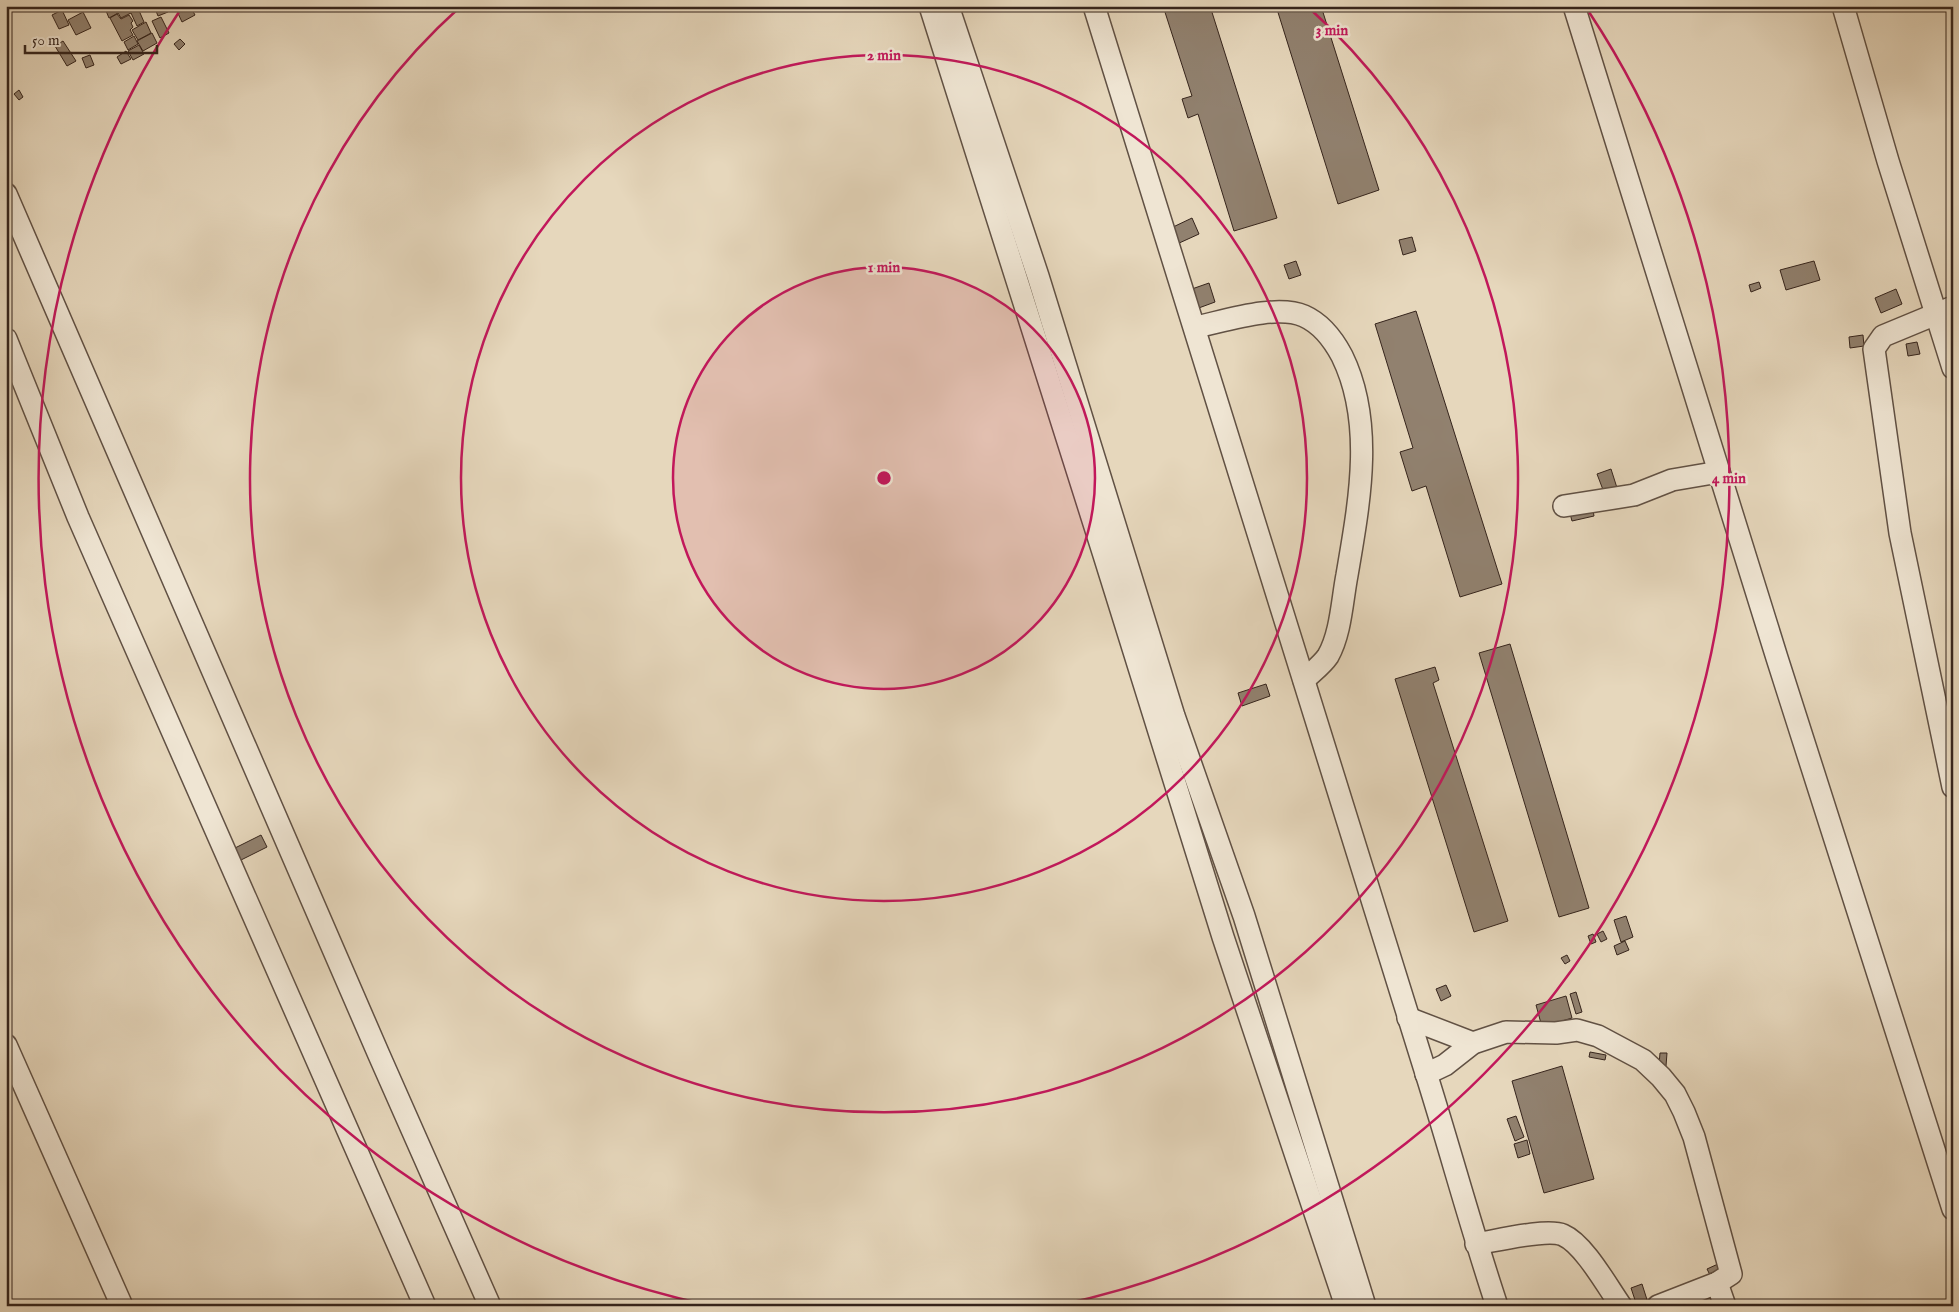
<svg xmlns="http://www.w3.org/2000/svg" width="1959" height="1312" viewBox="0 0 1959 1312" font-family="'IM FELL English',serif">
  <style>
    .building { fill: #91816f; stroke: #35241c }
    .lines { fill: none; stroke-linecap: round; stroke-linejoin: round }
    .street-casing { stroke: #615144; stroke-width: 24 }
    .street { stroke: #efe5d3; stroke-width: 21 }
    .ring { fill: none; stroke: #c2185b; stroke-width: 2.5 }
    .centre { fill: #c2185b; stroke: #efe5d3; stroke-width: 2.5 }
    .ring-label { font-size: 15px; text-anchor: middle; font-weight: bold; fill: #c2185b; stroke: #efe5d3; stroke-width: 5; stroke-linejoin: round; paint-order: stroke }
  </style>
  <rect width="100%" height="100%" fill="#e6d7bc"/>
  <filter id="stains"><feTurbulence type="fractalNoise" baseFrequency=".004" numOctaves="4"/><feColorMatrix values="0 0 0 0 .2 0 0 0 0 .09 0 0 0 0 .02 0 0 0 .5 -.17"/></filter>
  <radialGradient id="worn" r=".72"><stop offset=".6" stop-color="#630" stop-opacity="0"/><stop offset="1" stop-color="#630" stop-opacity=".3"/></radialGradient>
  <g class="building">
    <polygon points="104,6 137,6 144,22 137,26 131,13 121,18 118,13 109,18"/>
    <polygon points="154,6 166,6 168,12 158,16"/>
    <polygon points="181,6 190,6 195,15 182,22 176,9"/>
    <polygon points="1163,6 1210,6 1277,218 1234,231 1198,114 1188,118 1182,99 1192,96"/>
    <polygon points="1276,6 1321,6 1379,190 1338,204"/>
    <polygon points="62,10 69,25 59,29 52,15"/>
    <polygon points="83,12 91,28 76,35 68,20"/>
    <polygon points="117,14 121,19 129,15 133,21 131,23 133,27 130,30 133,35 122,41 110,18"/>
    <polygon points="161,17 169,33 160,38 152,21"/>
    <polygon points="146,22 151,33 138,40 132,30"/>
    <polygon points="152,33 157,43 143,51 137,41"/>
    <polygon points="134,36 138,44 128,50 124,42"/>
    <polygon points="180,39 185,44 179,50 174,44"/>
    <polygon points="63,41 76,61 67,66 55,46"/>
    <polygon points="139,45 144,54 133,60 128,51"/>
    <polygon points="126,51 131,59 121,64 117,57"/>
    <polygon points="90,55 94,65 86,68 82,58"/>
    <polygon points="19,90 23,97 19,100 14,94"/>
    <polygon points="1192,218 1199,234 1177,244 1171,228"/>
    <polygon points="1412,237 1416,251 1403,255 1399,240"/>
    <polygon points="1296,261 1301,275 1289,279 1284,265"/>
    <polygon points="1814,261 1820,280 1786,290 1780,270"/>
    <polygon points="1759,282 1761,288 1751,292 1749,285"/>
    <polygon points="1209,283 1215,302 1196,309 1189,290"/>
    <polygon points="1896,289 1902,304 1881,313 1875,298"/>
    <polygon points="1416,311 1502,584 1460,597 1426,486 1412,491 1400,452 1413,448 1375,324"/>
    <polygon points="1863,335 1864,346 1850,348 1849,337"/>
    <polygon points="1917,342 1920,354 1908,356 1906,344"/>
    <polygon points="1611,469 1618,491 1605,495 1597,474"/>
    <polygon points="1592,505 1594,516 1572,521 1569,510"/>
    <polygon points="1510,644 1589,908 1559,917 1479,653"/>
    <polygon points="1435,667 1439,680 1433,683 1508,921 1474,932 1395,679"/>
    <polygon points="1266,684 1270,696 1242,706 1238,693"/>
    <polygon points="261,835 267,847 239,861 233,849"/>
    <polygon points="1626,916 1633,937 1621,942 1614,920"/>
    <polygon points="1603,931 1607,939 1601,942 1597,934"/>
    <polygon points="1593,934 1596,942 1591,944 1588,936"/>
    <polygon points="1625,941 1629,950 1617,955 1614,946"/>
    <polygon points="1567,955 1570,961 1565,964 1561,958"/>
    <polygon points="1446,985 1451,996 1441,1001 1436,989"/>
    <polygon points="1576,992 1582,1012 1576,1014 1570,994"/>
    <polygon points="1566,996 1572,1018 1542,1027 1536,1005"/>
    <polygon points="1590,1052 1606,1055 1605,1060 1589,1057"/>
    <polygon points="1660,1053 1667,1053 1666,1066 1659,1065"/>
    <polygon points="1562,1066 1594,1179 1544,1193 1512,1081"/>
    <polygon points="1516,1116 1524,1137 1515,1141 1507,1119"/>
    <polygon points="1527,1140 1530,1154 1518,1158 1514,1144"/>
    <polygon points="1718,1264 1722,1274 1712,1279 1707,1269"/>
    <polygon points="1642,1284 1649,1306 1637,1306 1631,1288"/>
    <polygon points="1711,1300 1713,1306 1695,1306 1695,1305"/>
  </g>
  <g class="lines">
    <g class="street-casing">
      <g id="street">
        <polyline points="930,6 1104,555 1223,937 1346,1306"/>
        <polyline points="948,6 1038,276 1174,716 1244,916 1365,1306"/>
        <path d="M1094 6C1206 360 1312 717 1425 1070 1450 1149 1471 1228 1497 1306"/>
        <polyline points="1574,6 1777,658 1953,1209"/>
        <polyline points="1843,6 1888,161 1953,368"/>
        <polyline points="6,194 379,1055 490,1306"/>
        <polyline points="1953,307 1883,336 1874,349 1900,533 1953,787"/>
        <path d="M1196 327C1225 321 1276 304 1304 316 1322 324 1333 339 1342 356 1375 423 1359 504 1347 575 1342 601 1341 633 1328 656 1322 665 1311 673 1304 680"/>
        <polyline points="6,339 78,517 425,1306"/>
        <polyline points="1564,506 1634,495 1672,480 1719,472"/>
        <polyline points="1408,1018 1473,1043"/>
        <polyline points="6,1045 122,1306"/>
        <polyline points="1426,1074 1445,1065 1473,1043 1506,1032 1556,1033 1577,1030 1598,1036 1643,1060 1661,1077 1675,1094 1684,1112 1694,1137 1731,1274 1717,1283 1658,1306"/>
        <path d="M1476 1244C1495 1241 1547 1228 1563 1235 1584 1244 1607 1286 1621 1306"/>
        <polyline points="1717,1283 1725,1306"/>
      </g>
    </g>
    <use href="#street" class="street"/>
  </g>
  <circle cx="884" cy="478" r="211" fill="#c2185b" fill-opacity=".12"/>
  <g class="ring">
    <circle cx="884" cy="478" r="211"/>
    <circle cx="884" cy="478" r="423"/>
    <path d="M1308 7A634 634 0 1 1 460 7"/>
    <path d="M708 1305A845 845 0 0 1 179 12M1589 12A845 845 0 0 1 1060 1305"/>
  </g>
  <circle cx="884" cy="478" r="8" class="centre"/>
  <g class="ring-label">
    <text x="1332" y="35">3 min</text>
    <text x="884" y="60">2 min</text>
    <text x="884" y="272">1 min</text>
    <text x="1729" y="483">4 min</text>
  </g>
  <rect width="1959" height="1312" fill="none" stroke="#e6d7bc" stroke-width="25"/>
  <rect x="8" y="8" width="1944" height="1297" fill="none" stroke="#35241c" stroke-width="2.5"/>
  <rect x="12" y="12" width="1934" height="1287" fill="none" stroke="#35241c"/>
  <path d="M25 45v8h132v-8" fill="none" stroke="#35241c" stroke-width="2.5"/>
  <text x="32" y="45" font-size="15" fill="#35241c" stroke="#efe5d3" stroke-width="4" paint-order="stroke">50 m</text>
  <rect width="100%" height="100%" filter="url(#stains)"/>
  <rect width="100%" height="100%" fill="url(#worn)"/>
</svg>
